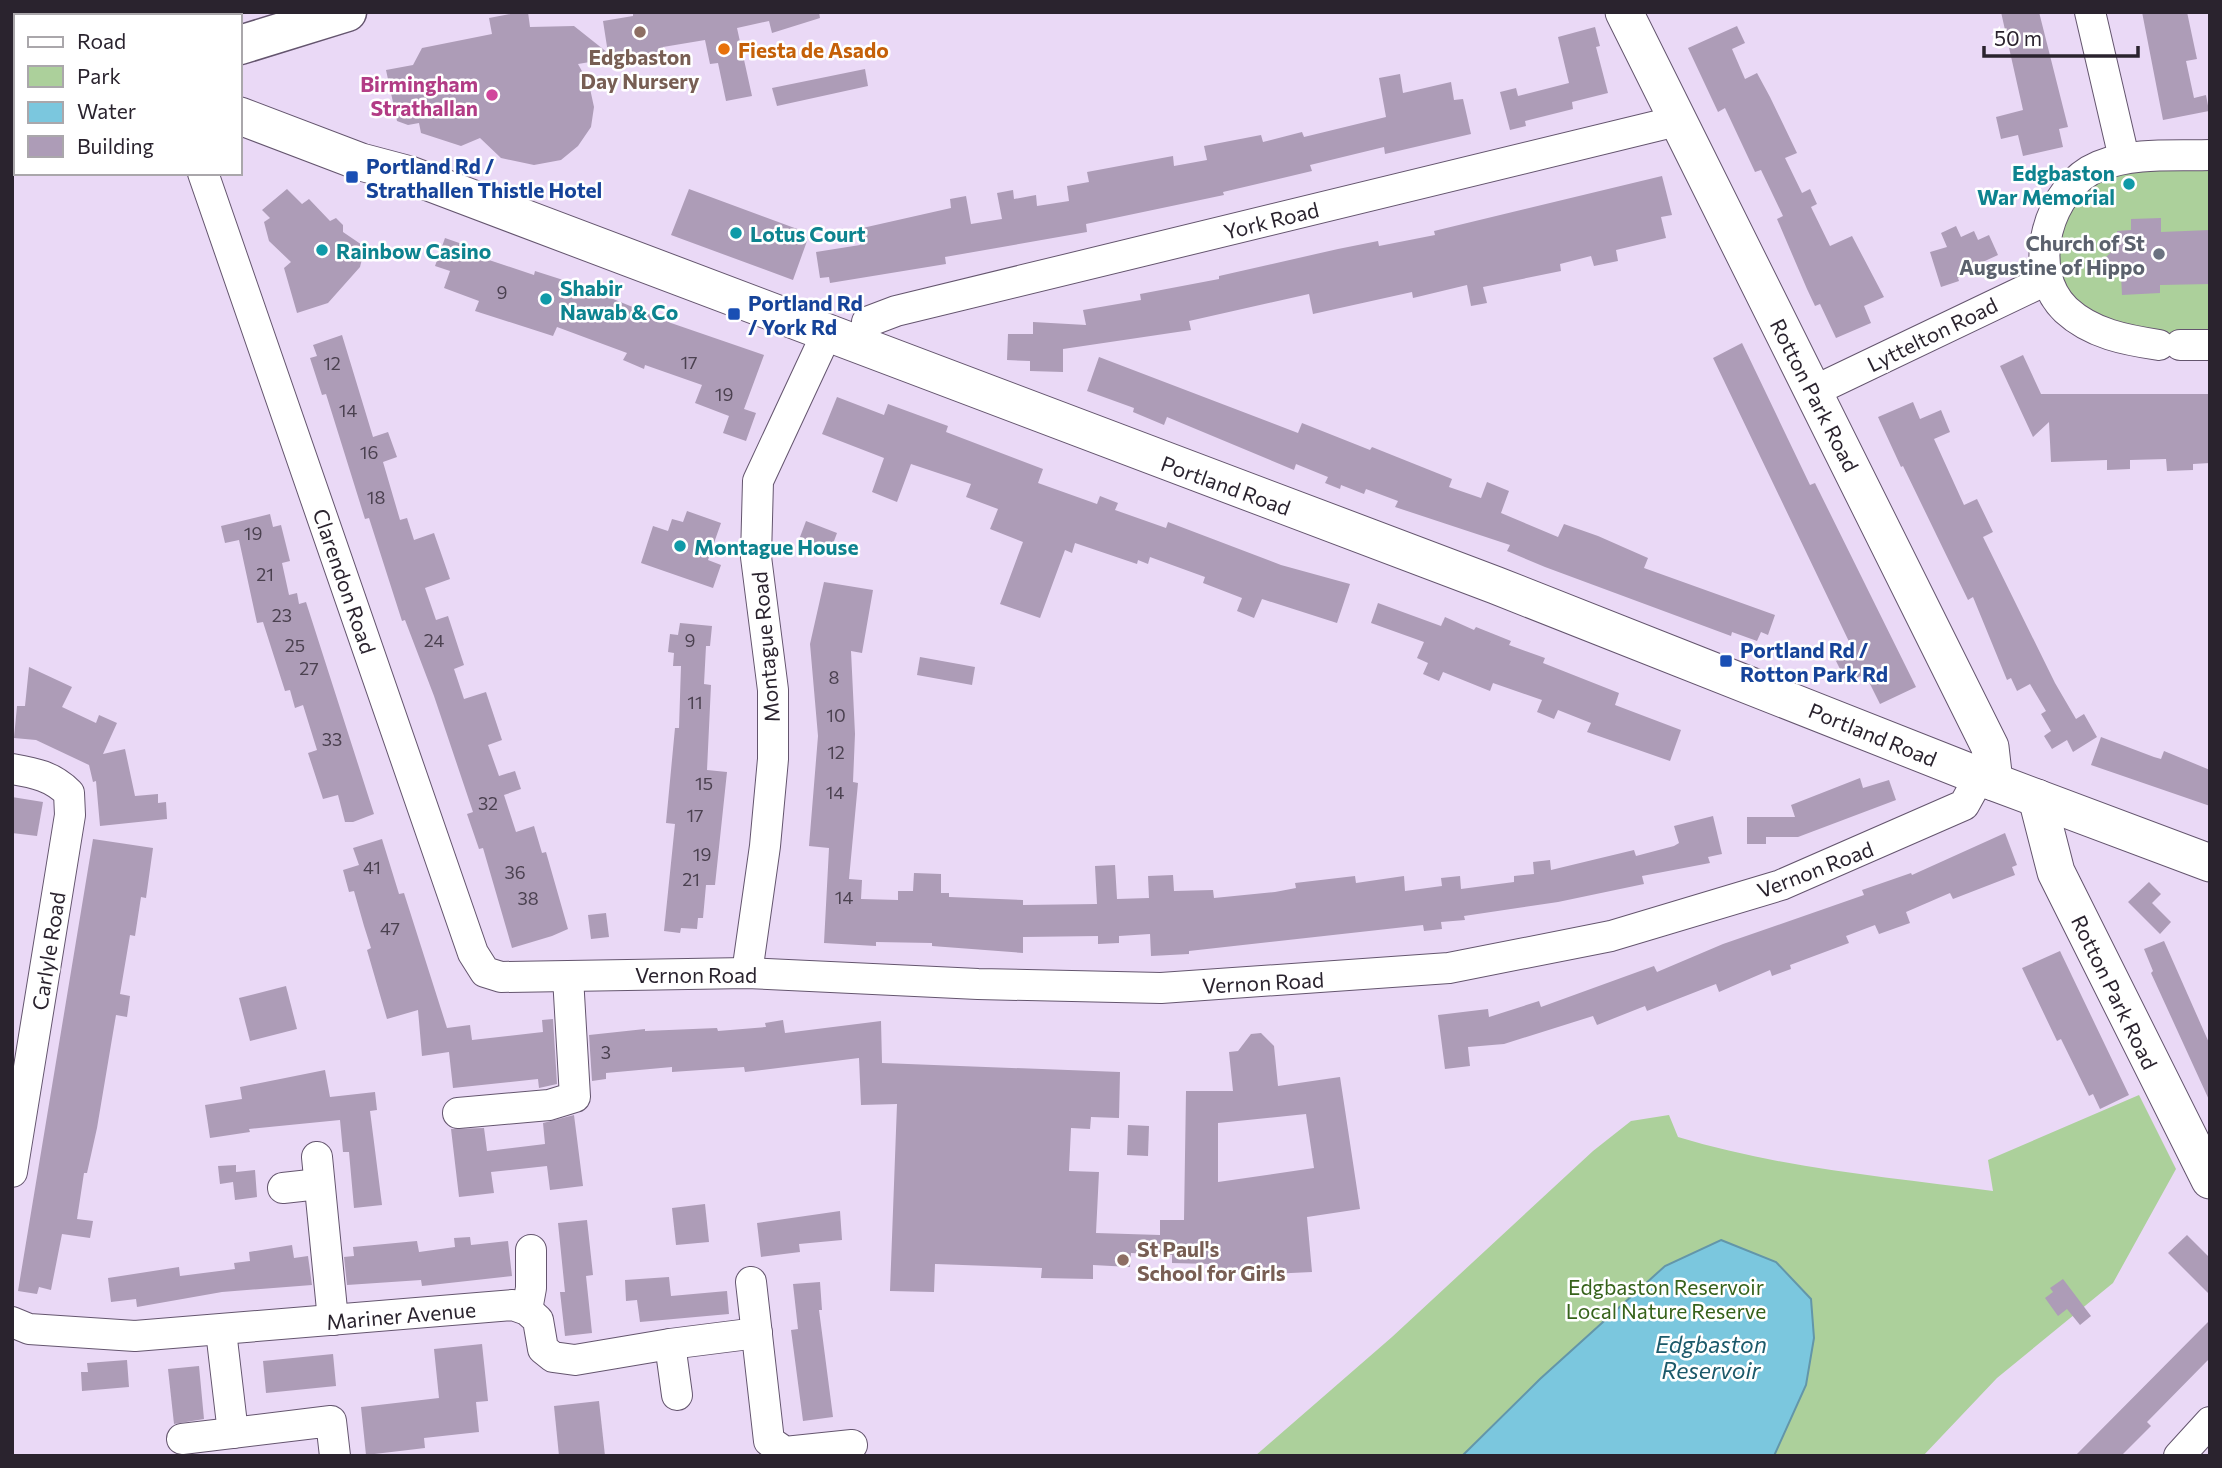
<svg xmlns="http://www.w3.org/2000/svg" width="2222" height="1468" viewBox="0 0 2222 1468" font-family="Commissioner,sans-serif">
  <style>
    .green { fill: #acd09b }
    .water { fill: #7bc7de; stroke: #6396a9; stroke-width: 2 }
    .building { fill: #ad9cb7; fill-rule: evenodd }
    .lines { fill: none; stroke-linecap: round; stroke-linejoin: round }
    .minor-casing { stroke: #64556e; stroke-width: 32 }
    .major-casing { stroke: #64556e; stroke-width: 39 }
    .highway-casing { stroke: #64556e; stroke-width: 41 }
    .minor { stroke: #fff; stroke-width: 30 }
    .major { stroke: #fff; stroke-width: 37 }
    .highway { stroke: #fff; stroke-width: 38 }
    .education-dot { fill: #8d6e63; stroke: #fff; stroke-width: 2.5 }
    .food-dot { fill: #e8710a; stroke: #fff; stroke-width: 2.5 }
    .hotel-dot { fill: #d1479c; stroke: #fff; stroke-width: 2.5 }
    .transit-dot { fill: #1a4fb4; stroke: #fff; stroke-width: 2.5 }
    .culture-dot { fill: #0f9aa8; stroke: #fff; stroke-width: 2.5 }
    .worship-dot { fill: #6b7280; stroke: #fff; stroke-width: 2.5 }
    .labels { text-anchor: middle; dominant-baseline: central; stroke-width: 5; stroke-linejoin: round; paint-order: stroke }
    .number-label { font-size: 18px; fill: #4b4150 }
    .food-label { font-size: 21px; font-weight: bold; fill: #c56008; stroke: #fff; text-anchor: start }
    .education-label { font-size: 21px; font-weight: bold; fill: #785e54; stroke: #fff }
    .hotel-label { font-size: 21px; font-weight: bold; fill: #b23c85; stroke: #fff; text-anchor: end }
    .transit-label { font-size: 21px; font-weight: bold; fill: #164399; stroke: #fff; text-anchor: start }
    .culture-label { font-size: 21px; font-weight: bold; fill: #0d838f; stroke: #fff; text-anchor: start }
    .street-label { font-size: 21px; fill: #2a232e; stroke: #fff }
    .worship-label { font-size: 21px; font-weight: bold; fill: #5b616d; stroke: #fff; text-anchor: end }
    .park-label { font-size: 21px; fill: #36621b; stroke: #fff }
    .water-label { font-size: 23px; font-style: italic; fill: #1b596a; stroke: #fff }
  </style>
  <rect width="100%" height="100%" fill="#ead9f6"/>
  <g class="green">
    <polygon points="2210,167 2210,332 2140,334 2087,315 2066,292 2058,265 2063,216 2085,189 2101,179 2126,172"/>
    <path d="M2139 1095 2176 1169 2113 1283 1997 1378 1923 1456H1255L1392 1337 1593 1151 1631 1121 1669 1115 1678 1137C1780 1168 1887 1177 1993 1191L1988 1160Z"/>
  </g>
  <polygon class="water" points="1721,1240 1776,1262 1811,1299 1814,1338 1806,1385 1774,1456 1462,1456 1540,1379 1665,1266"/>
  <g class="building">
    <polygon points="521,12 528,12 530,27 574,26 608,53 603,21 633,16 633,12 819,12 820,18 772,33 769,21 737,28 752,96 726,101 718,63 710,64 705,40 663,47 665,59 639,63 637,54 578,64 589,84 594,107 591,127 578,146 561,160 534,165 501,158 480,138 461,146 421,133 419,123 408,125 397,121 386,70 413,65 422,48 492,34 489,18"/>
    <polygon points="2001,12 2039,12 2068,127 2059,129 2063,147 2023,156 2018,135 2001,139 1996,117 2023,110"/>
    <polygon points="2142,12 2187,12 2197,59 2186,61 2194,98 2206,95 2209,111 2163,120"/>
    <polygon points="1737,26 1745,43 1732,49 1745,79 1757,73 1770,97 1797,153 1785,158 1802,193 1810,189 1817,204 1811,207 1830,246 1852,236 1884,297 1864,306 1871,323 1836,338 1820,304 1815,306 1807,289 1777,219 1783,216 1761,170 1755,172 1725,108 1718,112 1688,48"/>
    <polygon points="1595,27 1600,46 1596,47 1608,93 1572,102 1573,109 1525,121 1526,126 1510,130 1500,92 1516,88 1518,96 1569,83 1558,37"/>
    <polygon points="865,69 868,86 777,106 772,88"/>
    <polygon points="1400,74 1403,93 1451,82 1454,100 1463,99 1471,134 1385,154 1384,147 1310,165 1312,171 1223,192 1224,195 1086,224 1087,232 945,257 946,264 830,283 829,277 820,278 816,252 860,245 858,229 951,208 950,199 966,196 971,224 1002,219 997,193 1013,190 1014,199 1036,195 1037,206 1069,201 1067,186 1089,182 1087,172 1173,156 1174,166 1207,160 1204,146 1261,135 1263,142 1302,132 1304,137 1386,117 1379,78"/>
    <polygon points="1662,176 1672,215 1661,217 1666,238 1616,250 1618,261 1594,266 1591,256 1560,264 1561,271 1483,287 1487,303 1471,306 1467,285 1413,298 1412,292 1313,314 1309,294 1189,321 1191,330 1063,349 1063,372 1030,371 1030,361 1007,360 1008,334 1033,334 1033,322 1086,325 1083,310 1141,300 1140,294 1219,279 1219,276 1338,249 1378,241 1379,246 1435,235 1434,231"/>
    <polygon points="287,189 302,204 309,199 330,221 336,218 343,225 343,232 365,247 360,267 328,303 297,313 284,268 291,262 269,241 264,222 270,218 262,210"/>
    <polygon points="689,189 800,230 795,243 807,241 793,280 671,235"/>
    <polygon points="2161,218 2161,232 2210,230 2210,284 2160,285 2160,293 2122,295 2121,276 2110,275 2105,267 2106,257 2118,245 2117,231 2131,230 2131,219"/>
    <polygon points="1956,226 1961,237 1974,231 1978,240 1989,235 1998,255 1974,266 1976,270 1958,278 1959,281 1941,287 1930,252 1947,247 1941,233"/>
    <polygon points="445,238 485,252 483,258 534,275 535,271 582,286 671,323 764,355 744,409 756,413 746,441 723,433 729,416 695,403 702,385 645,365 644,369 623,360 627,353 557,327 553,336 475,311 479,301 444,288 450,271 435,266"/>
    <polygon points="342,335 373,437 388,432 397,457 383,462 400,520 407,518 414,540 434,533 450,579 425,588 436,620 448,616 464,665 454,669 464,699 486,692 502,740 488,745 499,776 515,771 521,789 504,795 516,832 534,826 542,853 546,852 568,929 552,936 512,948 483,848 479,849 467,814 473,812 434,696 405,620 402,621 369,518 365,519 326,394 322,395 310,358 317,356 313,345"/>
    <polygon points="1742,343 1810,485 1815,483 1916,687 1880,704 1865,674 1847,683 1836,661 1854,652 1713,358"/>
    <polygon points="2023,355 2041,394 2210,394 2210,463 2193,464 2193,470 2167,471 2166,459 2130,460 2130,469 2107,470 2107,460 2051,462 2049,422 2033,437 2000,366"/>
    <polygon points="1099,357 1298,433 1302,423 1370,450 1372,447 1452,479 1449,487 1481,498 1487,482 1509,491 1501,513 1558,537 1564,524 1598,536 1648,558 1644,568 1775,615 1768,635 1761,632 1757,641 1732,632 1731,636 1545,567 1507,551 1510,545 1395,507 1398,501 1366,489 1364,494 1341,485 1340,489 1325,483 1328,477 1296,464 1294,470 1167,417 1164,425 1133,412 1134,408 1087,391"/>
    <polygon points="837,397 884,415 888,404 948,426 946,432 1043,469 1038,483 1097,504 1100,496 1118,503 1115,510 1166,528 1168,522 1281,565 1350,584 1337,623 1262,599 1254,618 1237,611 1242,598 1203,583 1205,577 1150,557 1148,564 1138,560 1137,564 1075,543 1072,553 1065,550 1040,618 1000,604 1023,542 990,529 998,509 966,497 971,484 911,464 897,502 872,492 884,458 822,434"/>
    <polygon points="1913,402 1920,419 1941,410 1950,432 1934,439 1964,505 1977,499 1993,532 1983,537 2055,683 2076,719 2084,714 2097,737 2073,752 2067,740 2052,749 2044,736 2051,731 2041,714 2046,711 2030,684 2017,691 2011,678 2007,680 1973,597 1968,600 1903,466 1901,467 1878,417"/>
    <polygon points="687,511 721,523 708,560 721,565 713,588 641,563 653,526 668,531 672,519 683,522"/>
    <polygon points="270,514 273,527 281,525 290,561 282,563 289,595 297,593 299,604 306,602 374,814 353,822 345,822 338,795 323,799 308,753 317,750 303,705 295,708 290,690 285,691 263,622 257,623 239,540 225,543 221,526"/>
    <polygon points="806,521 837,533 831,549 800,537"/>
    <polygon points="824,582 873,590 862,653 851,651 855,734 853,782 858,783 849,879 862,880 861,899 898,900 898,891 913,891 914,873 941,874 941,893 949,893 949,897 1023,900 1023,905 1097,904 1095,866 1115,865 1117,899 1149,898 1148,876 1173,875 1174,891 1213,890 1214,898 1275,892 1296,888 1295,883 1355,876 1356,883 1404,876 1405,891 1442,886 1441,878 1460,876 1461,889 1514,882 1514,876 1534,874 1533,862 1550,860 1551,870 1634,850 1636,856 1674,846 1679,843 1674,826 1713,816 1722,854 1708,857 1710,863 1642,876 1644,884 1558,902 1464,916 1465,920 1441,922 1442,929 1424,931 1423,925 1189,951 1189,954 1151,956 1150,934 1119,936 1119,943 1098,944 1098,936 1023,937 1023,953 932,946 932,943 876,942 876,946 824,943 829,848 809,846 818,736 810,644"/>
    <polygon points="1378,603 1441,626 1445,617 1474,630 1476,627 1511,641 1509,645 1545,658 1543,663 1619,693 1615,705 1681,730 1670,761 1587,732 1591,723 1558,710 1554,719 1537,712 1542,700 1493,683 1490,691 1443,672 1439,681 1423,674 1428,663 1417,658 1424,642 1371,623"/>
    <polygon points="680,623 712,626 710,646 706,646 704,684 711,685 707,770 727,772 715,885 706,885 703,918 698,918 697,929 681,928 680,933 664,931 675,824 666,823 675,728 679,728 681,666 673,666 674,653 668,652 670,634 678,635"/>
    <polygon points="920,657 975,667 972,685 917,675"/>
    <polygon points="29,667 72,687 62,707 96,723 99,715 117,723 103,754 125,749 135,796 158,794 158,803 166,802 167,819 100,826 96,781 93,782 89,765 36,740 14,738 17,706 25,706"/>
    <polygon points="2101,737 2154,757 2161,759 2164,751 2210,770 2210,806 2091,765"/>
    <polygon points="1860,778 1863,788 1889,780 1896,800 1798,837 1766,837 1766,844 1747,844 1747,817 1795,817 1791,805"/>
    <polygon points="12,797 43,802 37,836 12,833"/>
    <polygon points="2005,833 2017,865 2012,867 2015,875 1953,899 1950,893 1906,912 1910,923 1879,934 1875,925 1846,936 1849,943 1790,965 1791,969 1772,976 1770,970 1719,992 1716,984 1647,1011 1645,1006 1597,1025 1593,1016 1504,1044 1468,1047 1470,1066 1445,1069 1438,1015 1488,1009 1489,1017 1539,1001 1541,1007 1654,966 1657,972 1723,944 1864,895 1862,890 1911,873 1912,875"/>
    <polygon points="93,839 153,848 146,898 141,897 135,936 130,935 120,994 130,996 127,1017 116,1015 97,1128 87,1173 84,1173 77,1219 93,1221 90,1238 62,1234 51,1290 39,1287 37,1294 18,1291"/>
    <polygon points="382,839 399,894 404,893 447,1028 470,1025 472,1040 543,1032 542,1020 553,1019 557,1084 539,1088 538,1079 453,1088 449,1052 422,1056 418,1010 387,1019 367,950 371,948 364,926 354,891 349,892 343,870 359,865 353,848"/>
    <polygon points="2149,882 2161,894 2152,903 2171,922 2160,934 2128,902"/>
    <polygon points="606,913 609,937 591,939 588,915"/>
    <polygon points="2164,941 2210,1045 2210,1102 2151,973 2153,971 2144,949"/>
    <polygon points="2060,951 2129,1095 2100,1109 2093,1094 2089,1096 2061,1039 2057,1041 2022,968"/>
    <polygon points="286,986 297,1029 250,1041 239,998"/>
    <path d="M783 1020 785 1033 881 1021 882 1063 1120 1072 1119 1118 1091 1117 1090 1129 1071 1128 1069 1171 1099 1172 1096 1233 1160 1235V1220H1184L1186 1091H1233L1229 1052 1238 1051 1251 1034 1261 1033 1274 1046 1278 1086 1340 1077 1360 1209 1307 1217 1312 1272 1248 1275V1270H1209V1264L1172 1263V1255L1131 1253 1130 1267 1093 1265V1279L1041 1278 1042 1268 935 1264 934 1292 890 1291 897 1104 861 1105 859 1058 745 1072 744 1067 672 1072V1067L606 1073V1079L592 1081 589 1035 645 1029V1031L717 1028 718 1031 766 1027 765 1023ZM1306 1114 1314 1168 1218 1182V1123Z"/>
    <polygon points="325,1070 330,1097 375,1092 377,1110 370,1111 382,1205 354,1208 349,1152 343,1152 340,1120 249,1129 250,1132 210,1138 205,1105 242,1099 240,1087"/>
    <polygon points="574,1115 583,1186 550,1190 547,1166 491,1172 494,1193 459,1197 451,1129 484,1128 487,1151 545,1144 543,1123"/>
    <polygon points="1128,1125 1149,1126 1148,1156 1127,1155"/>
    <polygon points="236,1165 236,1172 255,1170 257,1197 235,1200 233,1182 220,1184 218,1166"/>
    <polygon points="705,1204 709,1242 676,1245 672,1208"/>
    <polygon points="840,1211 842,1240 799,1244 800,1252 761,1257 757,1223"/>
    <polygon points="587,1220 593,1275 586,1276 592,1333 565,1336 560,1292 565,1292 558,1223"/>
    <polygon points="2187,1235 2210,1258 2210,1295 2168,1253"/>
    <polygon points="470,1237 471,1245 508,1241 512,1276 422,1286 421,1280 347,1285 344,1257 354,1256 353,1247 417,1241 419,1252 455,1247 454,1238"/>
    <polygon points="292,1245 294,1258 308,1256 312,1285 222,1292 137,1307 136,1299 111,1302 108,1278 179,1267 180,1276 235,1269 234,1263 250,1261 249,1252"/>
    <polygon points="669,1277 671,1296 727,1291 729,1314 640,1322 637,1300 626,1301 625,1280"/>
    <polygon points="2063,1279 2091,1316 2080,1325 2067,1309 2058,1316 2045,1298 2053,1292 2050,1288"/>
    <polygon points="820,1282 822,1310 819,1310 833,1417 803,1421 791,1330 798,1329 793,1284"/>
    <polygon points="2210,1320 2210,1358 2147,1422 2151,1426 2121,1456 2075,1456"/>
    <polygon points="482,1344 488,1401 476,1402 479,1432 424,1438 425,1448 366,1455 361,1407 439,1398 434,1349"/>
    <polygon points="333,1354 336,1386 266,1393 263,1361"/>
    <polygon points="127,1360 129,1387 82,1391 81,1372 88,1372 87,1363"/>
    <polygon points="199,1366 204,1419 174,1424 168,1369"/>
    <polygon points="599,1401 605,1456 559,1456 554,1406"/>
  </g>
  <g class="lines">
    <g class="minor-casing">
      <g id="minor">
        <polyline points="2090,12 2124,158"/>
        <polyline points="203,173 473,953 485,972 501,977 747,973 978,984 1161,988 1449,968 1611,936 1781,885 1964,805 1980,776"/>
        <polyline points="867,322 896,311 1677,121"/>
        <path d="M2159 345C2126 340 2092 334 2066 310 2024 270 2048 187 2099 166 2133 152 2174 156 2210 155"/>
        <polyline points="2180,345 2210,345"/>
        <polyline points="1814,391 2040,283 2047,273"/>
        <path d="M12 769C35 773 52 776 69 793L70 815 12 1172"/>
        <polyline points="747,973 765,846 773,759 773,690 756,557 758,481 826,335"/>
        <polyline points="458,1113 549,1105 575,1097 568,977"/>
        <polyline points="317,1157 333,1320"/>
        <polyline points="283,1188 319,1184"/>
        <polyline points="751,1282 769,1441 785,1452 852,1445"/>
        <polyline points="527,1310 531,1288 531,1250"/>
        <polyline points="12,1322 29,1329 135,1336 513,1305 527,1310 538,1320 543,1349 553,1357 575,1360 670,1344 757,1333"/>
        <polyline points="221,1331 233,1433"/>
        <polyline points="670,1344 677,1395"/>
        <polyline points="182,1439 331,1421 335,1456"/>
        <polyline points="2179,1456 2210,1422"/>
      </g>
    </g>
    <g class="major-casing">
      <g id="major">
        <polyline points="1624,12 1990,747 1994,782"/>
        <polyline points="240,116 361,162 410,175 1495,585 1994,782 2210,863"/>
        <polyline points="2037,798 2056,872 2210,1180"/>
      </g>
    </g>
    <g class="highway-casing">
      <g id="highway">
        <polyline points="240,45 347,12"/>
        <polyline points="12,81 16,81"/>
      </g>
    </g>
    <use href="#minor" class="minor"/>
    <use href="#major" class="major"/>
    <use href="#highway" class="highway"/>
  </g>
  <g class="education-dot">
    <circle cx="640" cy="32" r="7"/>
    <circle cx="1123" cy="1260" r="7"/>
  </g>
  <circle class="food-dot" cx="724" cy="49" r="7"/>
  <circle class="hotel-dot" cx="492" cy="95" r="7"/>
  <g class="transit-dot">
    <rect x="345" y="170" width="14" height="14" rx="3.5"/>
    <rect x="727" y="307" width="14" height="14" rx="3.5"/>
    <rect x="1719" y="654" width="14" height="14" rx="3.5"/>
  </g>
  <g class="culture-dot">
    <circle cx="2129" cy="184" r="7"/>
    <circle cx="736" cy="233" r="7"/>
    <circle cx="322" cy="250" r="7"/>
    <circle cx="546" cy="299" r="7"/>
    <circle cx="680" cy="546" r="7"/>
  </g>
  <circle class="worship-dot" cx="2159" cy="254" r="7"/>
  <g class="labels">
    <g class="number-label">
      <text x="502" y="292">9</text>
      <text x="689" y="362">17</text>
      <text x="332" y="363">12</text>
      <text x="724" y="394">19</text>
      <text x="348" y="410">14</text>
      <text x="369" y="452">16</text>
      <text x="376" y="497">18</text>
      <text x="253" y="533">19</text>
      <text x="265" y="574">21</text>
      <text x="282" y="615">23</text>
      <text x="434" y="640">24</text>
      <text x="690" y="640">9</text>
      <text x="295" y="645">25</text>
      <text x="309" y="668">27</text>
      <text x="834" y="677">8</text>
      <text x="695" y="702">11</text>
      <text x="836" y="715">10</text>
      <text x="332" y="739">33</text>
      <text x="836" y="752">12</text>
      <text x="704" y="783">15</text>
      <text x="835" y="792">14</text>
      <text x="488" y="803">32</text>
      <text x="695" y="815">17</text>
      <text x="702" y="854">19</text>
      <text x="372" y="867">41</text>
      <text x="515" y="872">36</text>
      <text x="691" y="879">21</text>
      <text x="844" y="897">14</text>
      <text x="528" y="898">38</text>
      <text x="390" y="928">47</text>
      <text x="606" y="1052">3</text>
    </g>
    <g class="food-label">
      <text x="738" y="49">Fiesta de Asado</text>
    </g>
    <g class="education-label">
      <text x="640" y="56">Edgbaston<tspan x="640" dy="24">Day Nursery</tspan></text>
      <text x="1137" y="1248" text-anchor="start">St Paul's<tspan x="1137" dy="24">School for Girls</tspan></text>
    </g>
    <g class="hotel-label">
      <text x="478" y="83">Birmingham<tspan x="478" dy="24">Strathallan</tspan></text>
    </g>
    <g class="transit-label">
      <text x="366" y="165">Portland Rd /<tspan x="366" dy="24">Strathallen Thistle Hotel</tspan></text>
      <text x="748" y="302">Portland Rd<tspan x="748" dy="24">/ York Rd</tspan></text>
      <text x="1740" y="649">Portland Rd /<tspan x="1740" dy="24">Rotton Park Rd</tspan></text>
    </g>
    <g class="culture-label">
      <text x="2115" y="172" text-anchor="end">Edgbaston<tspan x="2115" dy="24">War Memorial</tspan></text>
      <text x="750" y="233">Lotus Court</text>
      <text x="336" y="250">Rainbow Casino</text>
      <text x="560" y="287">Shabir<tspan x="560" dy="24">Nawab &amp; Co</tspan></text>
      <text x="694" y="546">Montague House</text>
    </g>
    <g class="street-label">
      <text transform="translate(1271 220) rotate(-14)">York Road</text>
      <text transform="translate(1932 334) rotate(-26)">Lyttelton Road</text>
      <text transform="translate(1815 395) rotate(63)">Rotton Park Road</text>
      <text transform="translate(1226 485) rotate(20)">Portland Road</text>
      <text transform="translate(345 581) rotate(71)">Clarendon Road</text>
      <text transform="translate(765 647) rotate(-95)">Montague Road</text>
      <text transform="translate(1873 734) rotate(22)">Portland Road</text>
      <text transform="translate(1815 869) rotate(-21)">Vernon Road</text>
      <text transform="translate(48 951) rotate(-81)">Carlyle Road</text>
      <text x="696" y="974">Vernon Road</text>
      <text transform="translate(1263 982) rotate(-3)">Vernon Road</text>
      <text transform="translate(2115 992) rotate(64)">Rotton Park Road</text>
      <text transform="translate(401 1315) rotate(-5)">Mariner Avenue</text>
    </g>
    <g class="worship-label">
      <text x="2145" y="242">Church of St<tspan x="2145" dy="24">Augustine of Hippo</tspan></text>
    </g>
    <g class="park-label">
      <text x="1666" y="1286">Edgbaston Reservoir<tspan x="1666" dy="24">Local Nature Reserve</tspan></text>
    </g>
    <g class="water-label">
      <text x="1711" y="1344">Edgbaston<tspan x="1711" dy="26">Reservoir</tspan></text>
    </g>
  </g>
  <rect width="2222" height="1468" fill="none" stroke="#2a232e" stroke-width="28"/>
  <rect x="14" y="14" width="228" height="161" fill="#ffffff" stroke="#aaa7ab" stroke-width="2"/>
  <rect x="28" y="37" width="35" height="10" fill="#ffffff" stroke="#aaa7ab" stroke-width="2"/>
  <text x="77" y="49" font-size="21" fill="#2a232e">Road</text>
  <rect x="28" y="66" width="35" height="21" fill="#acd09b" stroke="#aaa7ab" stroke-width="2"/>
  <text x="77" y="84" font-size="21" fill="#2a232e">Park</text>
  <rect x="28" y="102" width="35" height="21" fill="#7bc7de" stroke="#aaa7ab" stroke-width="2"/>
  <text x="77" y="119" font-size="21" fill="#2a232e">Water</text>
  <rect x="28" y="136" width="35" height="21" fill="#ad9cb7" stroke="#aaa7ab" stroke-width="2"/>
  <text x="77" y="154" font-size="21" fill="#2a232e">Building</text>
  <path d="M1984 46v10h154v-10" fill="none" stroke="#2a232e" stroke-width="3.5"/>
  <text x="1994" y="46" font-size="21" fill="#2a232e" stroke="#ffffff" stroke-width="5" paint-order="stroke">50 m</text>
</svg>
